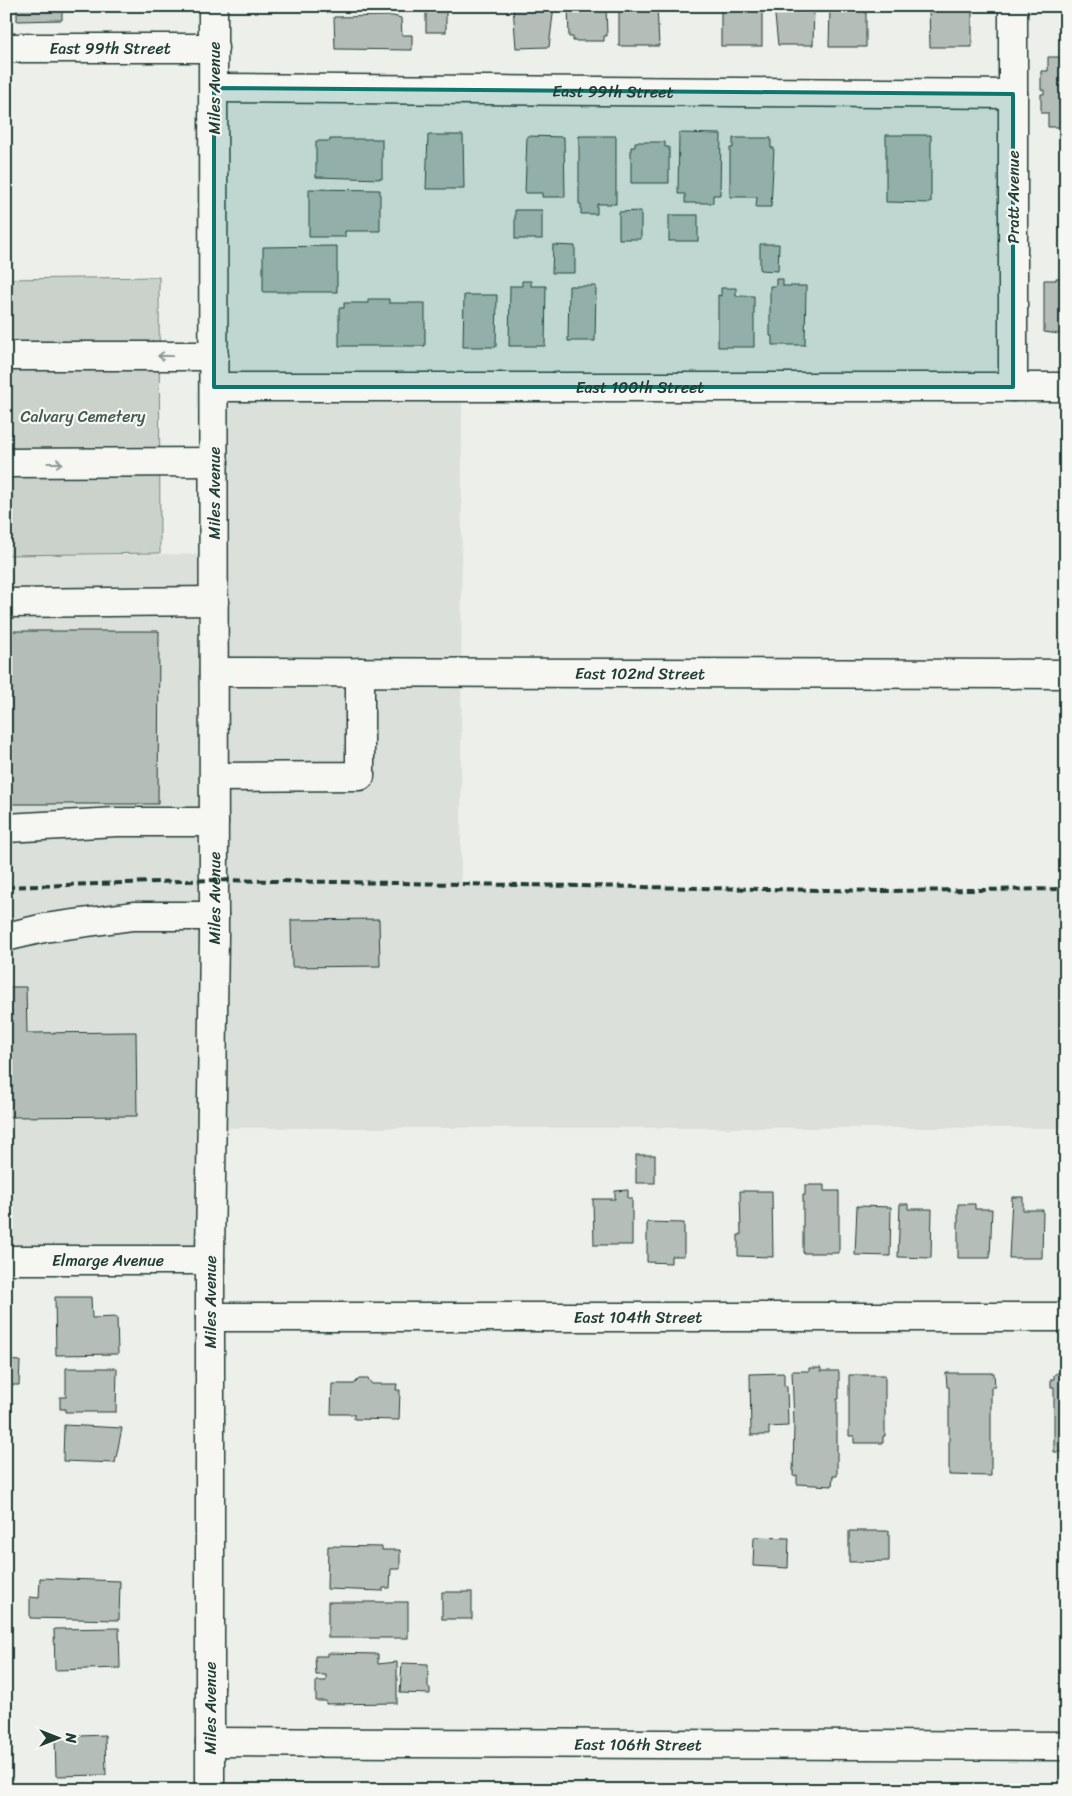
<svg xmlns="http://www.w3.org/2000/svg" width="1072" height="1796" viewBox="0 0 1072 1796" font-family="Sriracha,sans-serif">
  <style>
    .built { fill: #dce0db }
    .green { fill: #cbd2cc; stroke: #758880 }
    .building { fill: #b4bdb8; stroke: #1f3d34 }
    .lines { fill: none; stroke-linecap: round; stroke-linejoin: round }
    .minor-casing { stroke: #1f3d34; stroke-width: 31 }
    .major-casing { stroke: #1f3d34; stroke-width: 31 }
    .minor { stroke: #f6f6f2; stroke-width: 28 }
    .major { stroke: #f6f6f2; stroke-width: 28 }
    .rail { stroke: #1f3d34; stroke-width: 4; stroke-dasharray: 8 4; stroke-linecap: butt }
    .oneway { stroke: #8a9a93 }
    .marked { fill: #0f766e; fill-opacity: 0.2; stroke: #0f766e; stroke-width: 4; stroke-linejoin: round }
    .labels { text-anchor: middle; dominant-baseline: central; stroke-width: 4.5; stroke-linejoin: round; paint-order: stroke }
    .street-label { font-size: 16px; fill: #1f3d34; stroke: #f6f6f2 }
    .park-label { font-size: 16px; fill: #415b52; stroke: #f6f6f2 }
  </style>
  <rect width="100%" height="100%" fill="#edefea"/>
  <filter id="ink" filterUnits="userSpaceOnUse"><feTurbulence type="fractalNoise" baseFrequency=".02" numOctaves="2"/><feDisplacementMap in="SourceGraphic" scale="10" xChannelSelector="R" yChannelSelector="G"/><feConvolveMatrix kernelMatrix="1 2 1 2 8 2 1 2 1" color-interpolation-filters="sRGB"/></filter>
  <g filter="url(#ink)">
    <polygon class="built" points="214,387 462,387 461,884 885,891 1066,889 1066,1128 212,1128 210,1260 6,1260 6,555 214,554"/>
    <polygon class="green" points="159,277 160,553 6,555 6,279"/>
    <g class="building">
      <polygon points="17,6 62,6 62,20 17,21"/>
      <rect x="426" y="6" width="20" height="26"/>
      <polygon points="513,6 554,6 549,47 516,48"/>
      <polygon points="568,6 606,6 607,36 604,36 604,41 573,41 573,37 569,37"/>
      <polygon points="619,6 657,6 659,46 619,46"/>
      <rect x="721" y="6" width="41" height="40"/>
      <polygon points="774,6 814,6 813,45 778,45"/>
      <polygon points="830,6 866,6 866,47 829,47"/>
      <polygon points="929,6 972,6 972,47 930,47"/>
      <polygon points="393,16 401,18 402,35 412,35 412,50 335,49 334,17"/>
      <polygon points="1048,57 1066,57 1066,127 1048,127 1048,113 1041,113 1041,94 1044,94 1044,90 1041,90 1041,71 1048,71"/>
      <polygon points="679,133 721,134 720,195 713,195 713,203 685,203 685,194 678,194"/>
      <polygon points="428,135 463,135 464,189 426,189"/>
      <polygon points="886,135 931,135 931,203 886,202"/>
      <polygon points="527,136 564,137 565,197 542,197 542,193 525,193"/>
      <polygon points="579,136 616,136 616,204 597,204 597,214 581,214 581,204 579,204"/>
      <polygon points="733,138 771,138 771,148 774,148 771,207 756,207 757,197 730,197 730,148 733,148"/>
      <polygon points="330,139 382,139 382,179 316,177 316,141 330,141"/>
      <polygon points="635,142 665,142 665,147 669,147 669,183 631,183 631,147 635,147"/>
      <polygon points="309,189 380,190 380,231 345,231 345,237 309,237"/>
      <rect x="515" y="210" width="27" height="29"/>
      <polygon points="641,211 641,239 619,239 619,212"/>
      <rect x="669" y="215" width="29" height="26"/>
      <polygon points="760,244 779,244 778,271 760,270"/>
      <polygon points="553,245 575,246 575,273 552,273"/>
      <polygon points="337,246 337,292 263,292 263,247"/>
      <polygon points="1056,278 1066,278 1066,335 1044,332 1044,280 1056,280"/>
      <polygon points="776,279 783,279 783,286 806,286 805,345 772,345 772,336 770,336 770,286 776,286"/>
      <polygon points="522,281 531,281 531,286 546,286 545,346 509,346 510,286 522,286"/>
      <polygon points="569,286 596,286 595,341 568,341"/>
      <polygon points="721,288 736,288 736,296 754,296 754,347 718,347 718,295 721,296"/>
      <polygon points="464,295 497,295 496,347 463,347"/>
      <polygon points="368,299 389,299 389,303 425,303 425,346 339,346 339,308 344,308 344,303 368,303"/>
      <polygon points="6,631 159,631 158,804 6,804"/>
      <polygon points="379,919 380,966 292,967 291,920"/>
      <polygon points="6,987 26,987 27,1033 136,1032 137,1116 6,1117"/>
      <rect x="636" y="1155" width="19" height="28"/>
      <polygon points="805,1185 824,1185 824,1191 839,1191 839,1253 803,1253 803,1195 805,1195"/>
      <polygon points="628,1190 628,1198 632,1198 632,1245 594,1245 593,1199 615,1199 615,1191"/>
      <polygon points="740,1191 772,1191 773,1257 738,1256 738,1235 741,1235"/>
      <polygon points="1012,1197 1023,1197 1023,1210 1043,1210 1042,1258 1009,1258"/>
      <polygon points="900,1204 908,1204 908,1209 932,1209 931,1258 898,1257"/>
      <polygon points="958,1204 975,1204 975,1209 992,1209 990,1258 958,1258"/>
      <polygon points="857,1206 891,1207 890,1256 855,1255"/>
      <polygon points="647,1222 684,1223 684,1256 671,1256 671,1263 647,1262"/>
      <polygon points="55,1297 91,1297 92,1318 117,1317 118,1354 56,1355"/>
      <polygon points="6,1360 20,1361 19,1385 6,1385"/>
      <polygon points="66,1368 117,1368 116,1412 65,1412 65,1409 60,1409 60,1397 66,1397"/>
      <polygon points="809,1368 821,1368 821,1371 839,1371 839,1399 837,1399 837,1476 833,1476 832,1486 797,1484 797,1475 793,1476 794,1423 792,1371 809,1371"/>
      <polygon points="784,1373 784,1386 787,1386 788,1426 769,1427 769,1435 751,1435 750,1374"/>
      <polygon points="946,1373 994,1373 995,1387 991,1387 991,1476 949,1475 949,1387 947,1387"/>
      <polygon points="1057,1373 1066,1373 1066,1452 1054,1452 1054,1387 1051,1387 1051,1379 1054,1379 1054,1375"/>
      <polygon points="849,1375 885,1375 885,1436 883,1436 883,1443 854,1443 854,1436 849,1436"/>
      <polygon points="359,1379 368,1379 372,1384 397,1384 396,1390 400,1390 399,1420 354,1419 354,1414 331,1414 332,1384 354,1384"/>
      <polygon points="64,1425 122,1428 115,1463 63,1461"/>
      <polygon points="849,1531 889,1531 889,1561 849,1562"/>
      <polygon points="754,1537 789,1538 788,1568 753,1566"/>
      <polygon points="328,1546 382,1547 382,1550 400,1550 400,1569 391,1569 390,1588 383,1588 383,1591 327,1589"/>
      <polygon points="40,1578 120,1581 119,1620 30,1618 30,1597 39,1598"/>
      <rect x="442" y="1592" width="30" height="27"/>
      <rect x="328" y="1602" width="80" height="36"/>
      <polygon points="119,1628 120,1668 55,1670 54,1629"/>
      <polygon points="327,1653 378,1654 378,1664 397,1662 397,1703 326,1704 326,1701 316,1701 316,1681 326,1681 326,1675 316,1675 315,1656 327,1656"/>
      <polygon points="402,1663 428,1664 428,1688 430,1688 430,1694 400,1693"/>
      <polygon points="105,1735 106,1775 56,1776 55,1737"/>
    </g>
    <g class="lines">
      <g class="minor-casing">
        <g id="minor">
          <polyline points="1013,6 1013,387"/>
          <path id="s1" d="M6 48H214"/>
          <path id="s2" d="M214 88 1013 94"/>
          <polyline points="6,356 214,356"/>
          <path id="s3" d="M214 387H1066"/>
          <polyline points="6,463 214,462"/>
          <polyline points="6,603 214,601"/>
          <path id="s4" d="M214 672 1066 674"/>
          <polyline points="214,777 360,776 360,672"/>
          <polyline points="6,828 117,822 214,822"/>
          <polyline points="6,937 44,928 133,916 214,916"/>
          <path id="s5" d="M6 1260H210"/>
          <path id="s6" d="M210 1317H1066"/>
          <path id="s7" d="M210 1742 1066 1746"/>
        </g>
      </g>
      <g class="major-casing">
        <g id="major">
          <path id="s8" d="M210 1790V1260L214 934 213 6"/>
        </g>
      </g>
      <use href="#minor" class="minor"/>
      <use href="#major" class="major"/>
      <polyline class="rail" points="6,887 214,880 885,891 1066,889"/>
    </g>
    <defs><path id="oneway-shaft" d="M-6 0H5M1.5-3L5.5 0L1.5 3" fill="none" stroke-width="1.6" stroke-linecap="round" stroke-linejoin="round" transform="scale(1.25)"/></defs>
    <g class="oneway">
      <use href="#oneway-shaft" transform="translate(165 356) rotate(180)"/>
      <use href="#oneway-shaft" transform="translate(55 463)"/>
    </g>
  </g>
  <path class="marked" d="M214 88 1013 94V387H214Z"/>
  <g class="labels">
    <g class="street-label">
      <text stroke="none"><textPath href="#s1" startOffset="104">East 99th Street</textPath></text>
      <text transform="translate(214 88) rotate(-90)">Miles Avenue</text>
      <text stroke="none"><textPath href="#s2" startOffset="399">East 99th Street</textPath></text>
      <text transform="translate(1013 197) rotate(-90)">Pratt Avenue</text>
      <text stroke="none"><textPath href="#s3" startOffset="426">East 100th Street</textPath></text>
      <text transform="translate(214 493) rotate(-90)">Miles Avenue</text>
      <text stroke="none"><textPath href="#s4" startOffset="426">East 102nd Street</textPath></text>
      <text stroke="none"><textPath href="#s8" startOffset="892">Miles Avenue</textPath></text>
      <text stroke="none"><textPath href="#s5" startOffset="102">Elmarge Avenue</textPath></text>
      <text stroke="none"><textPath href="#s8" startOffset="488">Miles Avenue</textPath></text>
      <text stroke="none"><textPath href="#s6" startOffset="428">East 104th Street</textPath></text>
      <text transform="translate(210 1708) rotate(-90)">Miles Avenue</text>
      <text stroke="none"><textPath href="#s7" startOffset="428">East 106th Street</textPath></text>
    </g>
    <g class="park-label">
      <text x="83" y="416">Calvary Cemetery</text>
    </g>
  </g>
  <rect width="1072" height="1796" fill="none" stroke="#f6f6f2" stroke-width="25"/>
  <rect x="12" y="12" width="1047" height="1771" fill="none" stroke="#1f3d34" stroke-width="2" filter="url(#ink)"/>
  <g transform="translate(58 1738) rotate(90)" stroke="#f6f6f2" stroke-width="4" paint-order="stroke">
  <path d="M0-4L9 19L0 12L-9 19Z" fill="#1f3d34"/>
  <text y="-8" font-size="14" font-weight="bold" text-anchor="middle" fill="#1f3d34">N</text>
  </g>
</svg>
